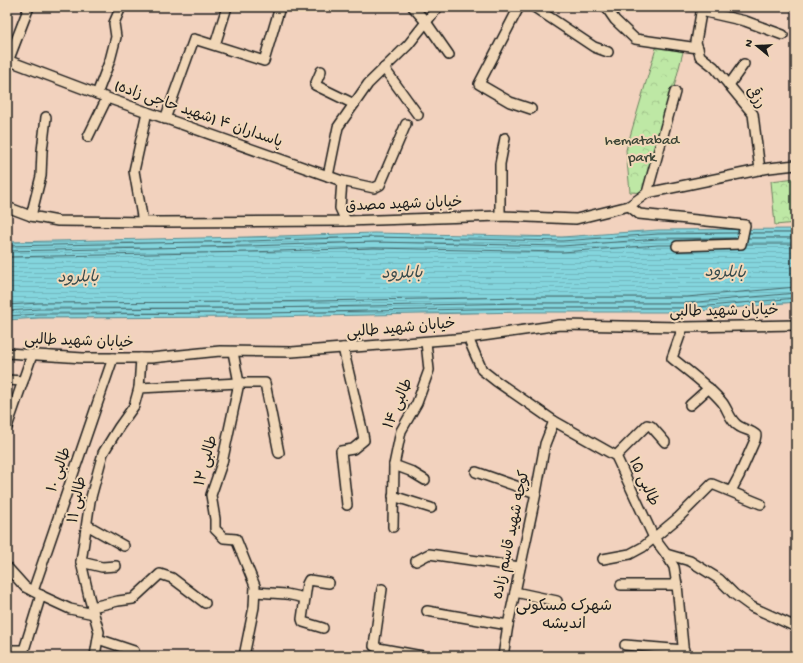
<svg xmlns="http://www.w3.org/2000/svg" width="803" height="663" viewBox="0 0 803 663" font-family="'Gochi Hand','Playpen Sans Arabic',sans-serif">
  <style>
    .forest { fill: url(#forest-crowns); stroke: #6d8260 }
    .water { fill: url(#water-rules); stroke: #5a8b90 }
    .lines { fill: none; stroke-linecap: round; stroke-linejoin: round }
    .shore { stroke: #466669; stroke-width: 1 }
    .minor-casing { stroke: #1c1c1c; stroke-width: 12 }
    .minor { stroke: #f1d7b8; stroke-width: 9 }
    .labels { text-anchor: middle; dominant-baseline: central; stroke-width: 4; stroke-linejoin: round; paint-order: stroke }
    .street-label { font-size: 15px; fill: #1c1c1c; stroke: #f1d7b8 }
    .park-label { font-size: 15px; fill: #3c4537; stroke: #f1d7b8 }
    .water-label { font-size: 16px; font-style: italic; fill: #364a4c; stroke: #f1d7b8 }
    .neighbourhood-label { font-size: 16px; fill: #1c1c1c; stroke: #f1d7b8 }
  </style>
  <defs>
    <pattern id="forest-crowns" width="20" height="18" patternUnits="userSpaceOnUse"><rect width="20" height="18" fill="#bee8a5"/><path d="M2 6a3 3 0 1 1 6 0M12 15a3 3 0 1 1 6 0" fill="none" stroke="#a3c68d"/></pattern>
    <pattern id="water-rules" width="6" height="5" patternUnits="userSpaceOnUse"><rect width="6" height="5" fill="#84d5dd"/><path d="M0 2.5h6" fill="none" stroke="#71b6bd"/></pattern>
  </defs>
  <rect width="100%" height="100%" fill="#f2d2be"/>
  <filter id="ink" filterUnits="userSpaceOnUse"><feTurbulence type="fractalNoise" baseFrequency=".025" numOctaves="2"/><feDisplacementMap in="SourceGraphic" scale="8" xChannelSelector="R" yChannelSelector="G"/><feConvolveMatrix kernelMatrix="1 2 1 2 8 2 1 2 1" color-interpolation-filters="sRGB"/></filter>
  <g filter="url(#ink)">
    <g class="forest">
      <polygon points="657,45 683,52 647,193 630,192 626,150"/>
      <polygon points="796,178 796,223 775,225 771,181"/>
    </g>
    <polygon class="water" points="796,229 796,302 688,312 525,312 265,317 39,318 7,320 7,242 248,237 374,233 562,237 658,230"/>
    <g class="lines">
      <g class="shore">
        <polyline points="749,233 796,233"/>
        <polyline points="748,238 796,238"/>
        <polyline points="747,244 796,244"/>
        <polyline points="7,246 248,241 374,237 562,241 658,234 738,233"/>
        <polyline points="7,251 248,246 374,242 562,246 658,239 737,238"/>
        <polyline points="7,257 248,252 374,248 562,252 658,245 672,245"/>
        <polyline points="7,305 39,303 265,302 525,297 687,297 796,287"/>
        <polyline points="7,311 39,309 265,308 525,303 687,303 796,293"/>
        <polyline points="7,316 39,314 265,313 525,308 687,308 796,298"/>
      </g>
      <g class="minor-casing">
        <g id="minor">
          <polyline points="413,7 426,22 449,55"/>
          <polyline points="519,7 479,84 510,102 531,109"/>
          <polyline points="534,7 594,47 608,52"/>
          <polyline points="606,7 615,20 635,39 698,48"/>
          <polyline points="702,7 696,42 700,56 714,67 753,114 760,170"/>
          <polyline points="701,11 745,21 783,35"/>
          <polyline points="215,45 227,7"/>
          <polyline points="7,60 113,100 342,181 340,208 346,221"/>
          <polyline points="7,64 29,7"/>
          <polyline points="384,68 418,115"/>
          <polyline points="321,71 315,85 354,104"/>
          <polyline points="729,85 744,64"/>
          <polyline points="97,94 110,60 116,37 114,23 121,7"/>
          <polyline points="165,119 194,39 264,61 280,7"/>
          <polyline points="88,137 107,98"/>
          <polyline points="328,176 338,127 368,84 408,45 438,7"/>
          <polyline points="342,181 374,188 380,185 406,124"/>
          <polyline points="647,193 675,92"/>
          <polyline points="629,206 639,214 745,225 741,244 677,246"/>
          <polyline points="7,207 31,216 58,221 158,222 346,221 500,216 576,219 629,206 647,193 769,168 796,165"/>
          <polyline points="31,216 41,176 42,151 46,117"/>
          <polyline points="500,216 500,164 505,138"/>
          <polyline points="143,222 134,171 147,112"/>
          <path d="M683 327 672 358C689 372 708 385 722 402 727 408 729 417 735 423 741 430 750 429 756 435L755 440 739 476 731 491"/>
          <polyline points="468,338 482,370 496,381 554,421 616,456 654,538 666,554 674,567 677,585 684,656"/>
          <polyline points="343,348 362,429 364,440 353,449 341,451 347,505"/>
          <polyline points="233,352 239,383 222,463 211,495 215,519 215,529 224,538 236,539 255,586 254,607 244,656"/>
          <polyline points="7,353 83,358 151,358 220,351 292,352 468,338 560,325 683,327 796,325"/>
          <polyline points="7,380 23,381"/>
          <polyline points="139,388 239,383 265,383 279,453"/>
          <polyline points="690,405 709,388"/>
          <polyline points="7,427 32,355"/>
          <polyline points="616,456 647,425 651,426 665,442"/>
          <polyline points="394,465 410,471 425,480"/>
          <polyline points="476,472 536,493"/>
          <polyline points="393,496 431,508"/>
          <polyline points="87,525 124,546"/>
          <polyline points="393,527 394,465 401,431 417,403 429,370 426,342"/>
          <polyline points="666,554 690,561 719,579 734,594 752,607 796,627"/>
          <polyline points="603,559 630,554 643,547 679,517 712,484 761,504"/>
          <polyline points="416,561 429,554 520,567"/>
          <polyline points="81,562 102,567 116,566"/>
          <polyline points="7,567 25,587 44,597 70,609 94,614"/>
          <polyline points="621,585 677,585"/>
          <polyline points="382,589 374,646 378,648 422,656"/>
          <polyline points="33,591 113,358"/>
          <polyline points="255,592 286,594 305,598"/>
          <polyline points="515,592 557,601"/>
          <polyline points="92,607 118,601 133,599 160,574 172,578 205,603"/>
          <polyline points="427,611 508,625"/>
          <polyline points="323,628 303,622 302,619 307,584 309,580 329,583"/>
          <polyline points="98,639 134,651"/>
          <polyline points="625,645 684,650"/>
          <polyline points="7,650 24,650 41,595"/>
          <polyline points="95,656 99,632 89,597 81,562 90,501 103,453 119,427 134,406 139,388 141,358"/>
          <polyline points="503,656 508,625 536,493 545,444 554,421"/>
        </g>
      </g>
      <use href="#minor" class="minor"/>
    </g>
  </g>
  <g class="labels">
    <g class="street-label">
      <text transform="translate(755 98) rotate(56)">رزقی</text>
      <text transform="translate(198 115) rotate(19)">پاسداران ۴ (شهید حاجی زاده)</text>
      <text transform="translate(404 205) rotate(-2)">خیابان شهید مصدق</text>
      <text transform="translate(724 312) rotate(-1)">خیابان شهید طالبی</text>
      <text transform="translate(401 329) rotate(-5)">خیابان شهید طالبی</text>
      <text transform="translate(79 342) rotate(2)">خیابان شهید طالبی</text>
      <text transform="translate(399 404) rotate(-67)">طالبی ۱۴</text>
      <text transform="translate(207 461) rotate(-75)">طالبی ۱۲</text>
      <text transform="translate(60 470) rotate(-71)">طالبی ۱۰</text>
      <text transform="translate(643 482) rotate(65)">طالبی ۱۵</text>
      <text transform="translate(78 500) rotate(-79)">طالبی ۱۱</text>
      <text transform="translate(512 535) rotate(-78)">کوچه شهید قاسم زاده</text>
    </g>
    <g class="park-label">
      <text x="642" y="141">hematabad<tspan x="642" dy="17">park</tspan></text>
    </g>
    <g class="water-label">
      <text transform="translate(725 274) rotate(2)">بابلرود</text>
      <text transform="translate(402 275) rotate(-1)">بابلرود</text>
      <text transform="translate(78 279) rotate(-1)">بابلرود</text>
    </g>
    <g class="neighbourhood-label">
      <text x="564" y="607">شهرک مسکونی<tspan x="564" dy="18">اندیشه</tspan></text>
    </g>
  </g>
  <rect width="803" height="663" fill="none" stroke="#f1d7b8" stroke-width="24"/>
  <rect x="12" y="12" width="779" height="639" fill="none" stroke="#1c1c1c" stroke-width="1.5" filter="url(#ink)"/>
  <g transform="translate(757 46) rotate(288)" stroke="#f1d7b8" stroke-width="3" paint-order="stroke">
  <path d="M0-3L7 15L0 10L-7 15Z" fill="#1c1c1c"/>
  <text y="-6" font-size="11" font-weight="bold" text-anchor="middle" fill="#1c1c1c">N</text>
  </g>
</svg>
